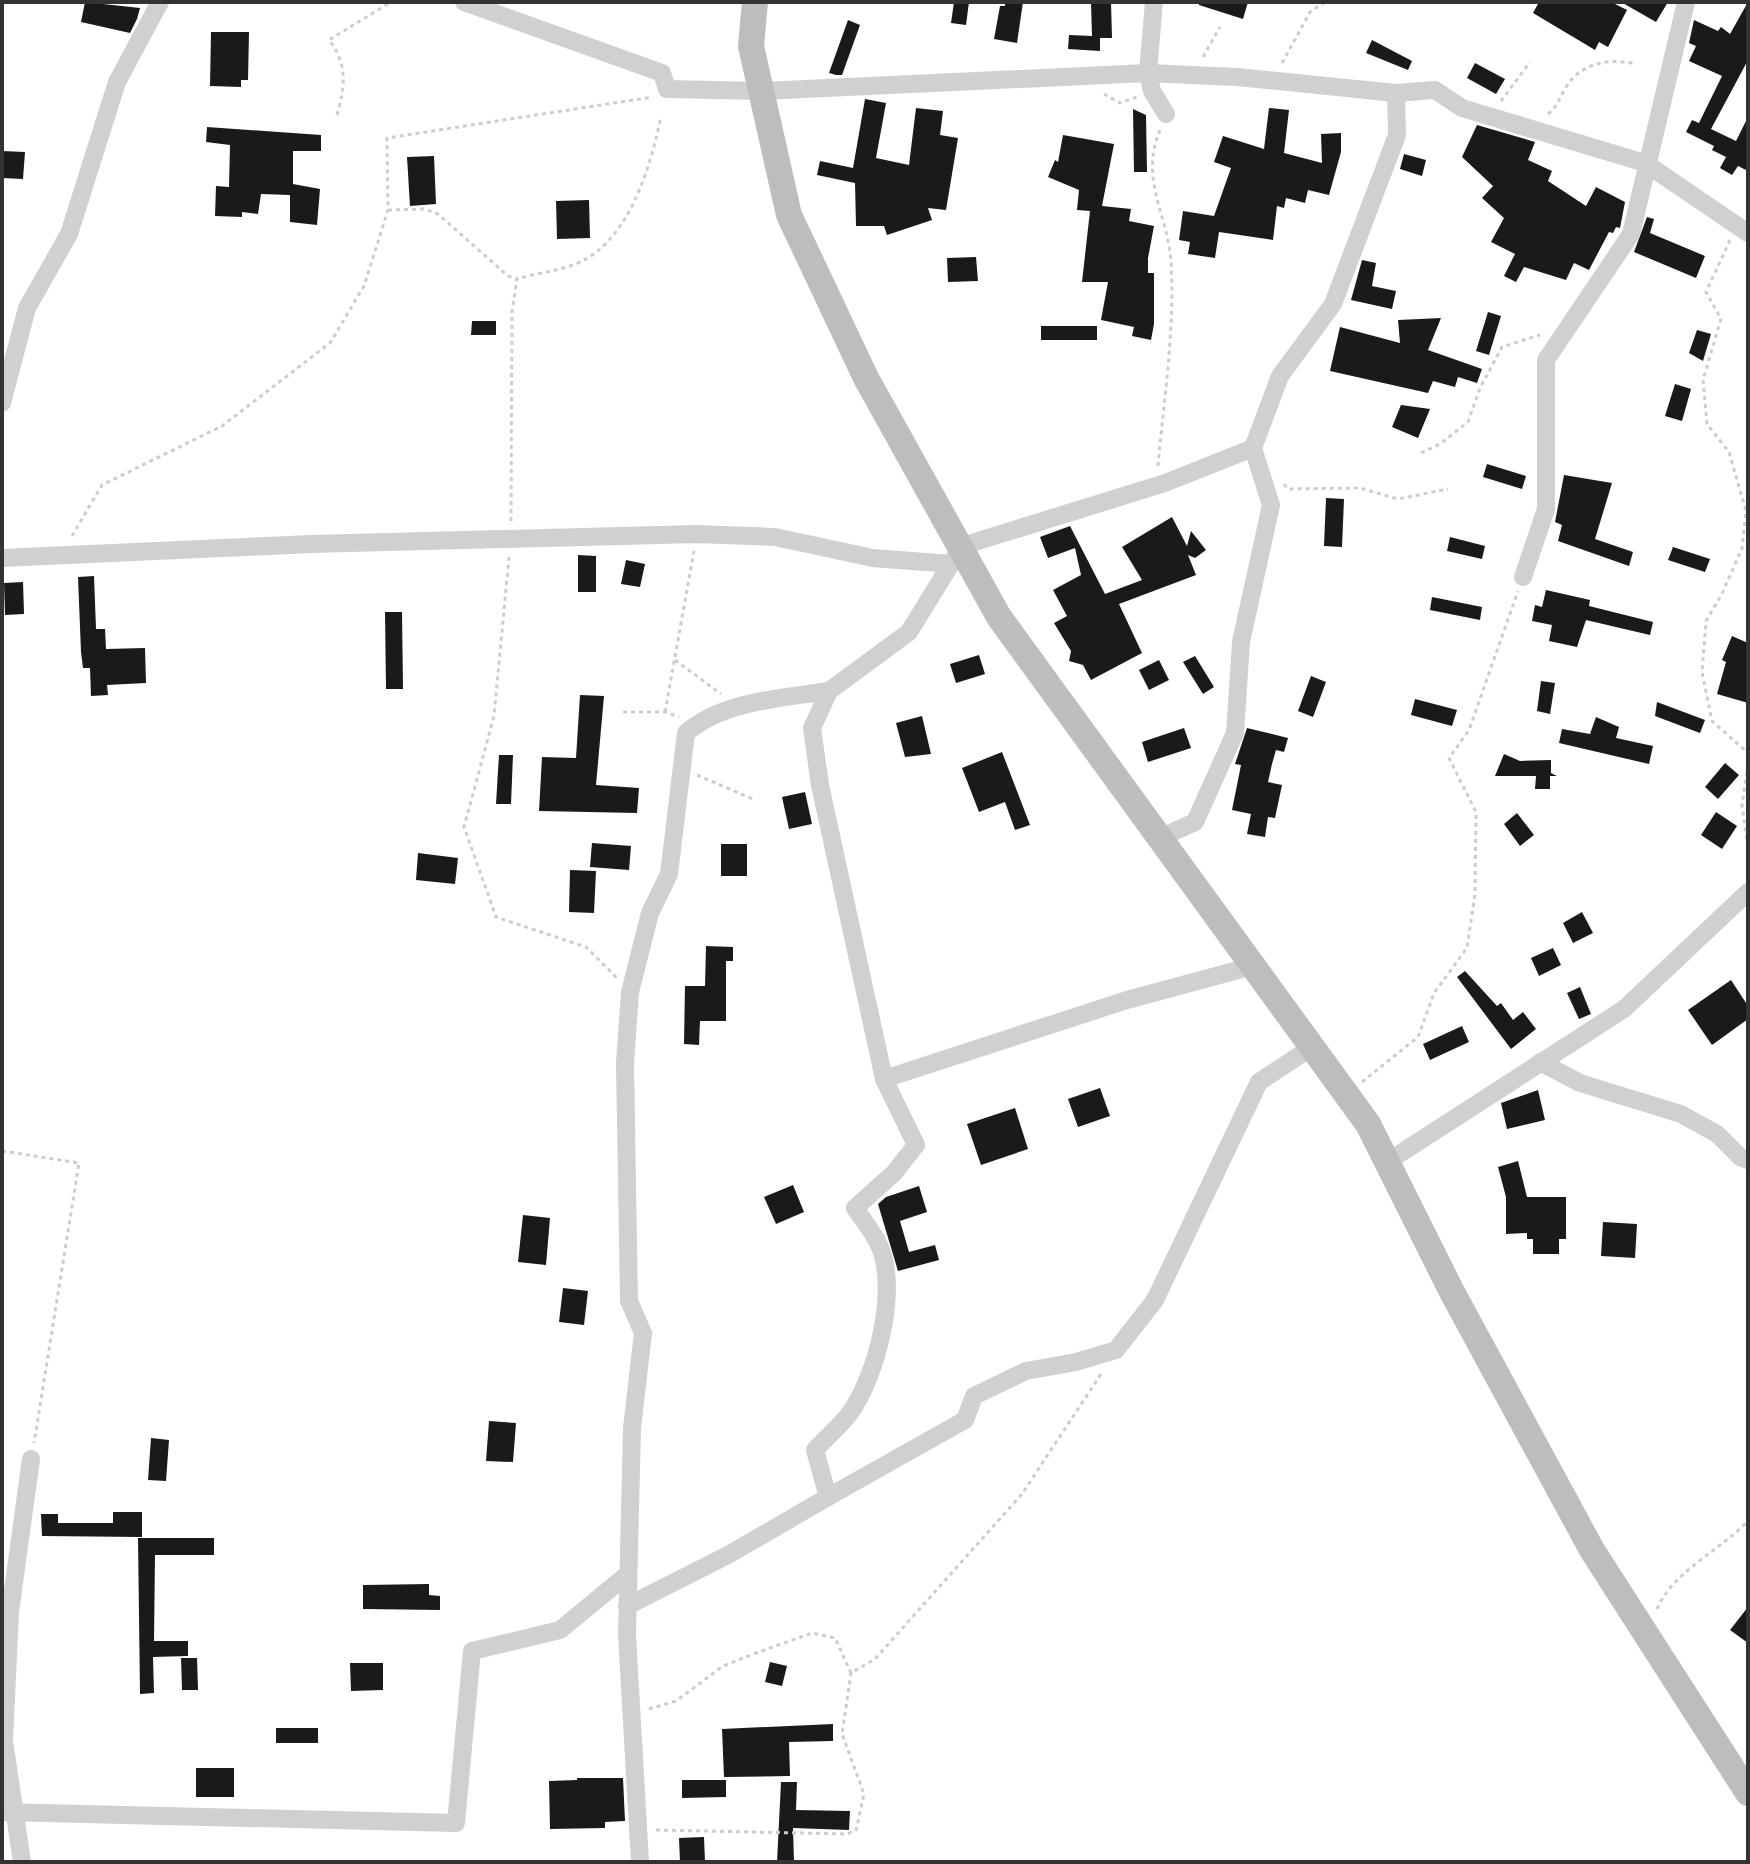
<svg xmlns="http://www.w3.org/2000/svg" width="1750" height="1864" viewBox="0 0 1750 1864" font-family="Jost,sans-serif">
  <style>
    .building { fill: #1a1a1a }
    .lines { fill: none; stroke-linecap: round; stroke-linejoin: round }
    .path { stroke: #cdcdcd; stroke-width: 3; stroke-dasharray: 4 4; stroke-linecap: butt }
    .minor { stroke: #d0d0d0; stroke-width: 18 }
    .secondary { stroke: #bdbdbd; stroke-width: 26 }
  </style>
  <rect width="100%" height="100%" fill="#fff"/>
  <g class="building">
    <polygon points="85,2 140,8 137,19 130,33 81,22"/>
    <polygon points="954,2 969,2 966,25 951,23"/>
    <polygon points="1005,2 1023,2 1017,43 994,39 1000,6 1005,6"/>
    <polygon points="1091,2 1111,2 1112,38 1100,38 1100,51 1068,49 1069,35 1092,36"/>
    <polygon points="1199,2 1248,2 1243,19 1199,5"/>
    <polygon points="1539,2 1611,2 1627,10 1608,47 1599,42 1595,50 1533,13"/>
    <polygon points="1621,2 1668,2 1656,22"/>
    <polygon points="1748,2 1748,60 1711,129 1736,141 1748,117 1748,171 1738,166 1732,175 1720,168 1726,157 1712,150 1714,146 1686,132 1692,120 1699,123 1722,76 1689,61 1696,46 1689,43 1694,20 1718,31 1721,27 1730,34"/>
    <polygon points="848,20 860,25 842,75 836,75 829,73"/>
    <polygon points="211,32 249,32 248,80 241,80 241,87 210,86"/>
    <polygon points="1372,40 1412,61 1408,70 1366,53"/>
    <polygon points="1475,63 1505,79 1496,94 1467,78"/>
    <polygon points="865,99 886,103 876,158 909,165 916,108 943,111 940,135 958,138 946,210 928,208 932,220 887,235 884,226 856,226 855,183 817,175 820,161 853,168"/>
    <polygon points="1269,108 1289,110 1284,153 1322,163 1321,134 1341,133 1341,152 1329,195 1308,190 1305,203 1286,198 1284,208 1277,206 1273,240 1219,232 1215,258 1188,254 1190,242 1179,240 1183,211 1214,216 1231,168 1214,162 1223,136 1264,149"/>
    <polygon points="1133,109 1146,115 1147,172 1134,172"/>
    <polygon points="1477,125 1535,142 1528,160 1552,171 1548,181 1586,206 1596,187 1625,202 1620,228 1616,227 1613,233 1609,232 1589,270 1574,263 1566,280 1524,267 1516,282 1504,276 1515,254 1491,242 1504,218 1482,198 1493,186 1462,157"/>
    <polygon points="207,127 321,135 321,151 293,151 293,184 320,189 317,225 290,222 290,195 261,194 258,214 242,212 242,217 215,216 216,186 229,187 230,145 206,142"/>
    <polygon points="1063,135 1114,144 1102,206 1131,209 1129,221 1154,226 1148,258 1148,273 1154,273 1154,324 1151,340 1132,336 1134,327 1101,320 1108,282 1082,282 1090,211 1077,210 1079,190 1048,177 1055,160 1058,162"/>
    <polygon points="2,151 25,152 23,179 2,178"/>
    <polygon points="1404,154 1426,160 1422,176 1400,169"/>
    <polygon points="434,156 436,204 410,206 407,157"/>
    <polygon points="589,200 590,238 557,239 556,201"/>
    <polygon points="1647,217 1654,219 1650,233 1705,256 1696,278 1634,252"/>
    <polygon points="976,257 978,281 948,282 947,258"/>
    <polygon points="1362,260 1376,263 1372,286 1396,291 1392,309 1351,300"/>
    <polygon points="1488,312 1501,316 1489,355 1476,351"/>
    <polygon points="1441,318 1428,350 1482,369 1477,383 1458,377 1455,387 1433,381 1428,393 1330,371 1340,327 1400,343 1398,320"/>
    <polygon points="472,321 496,321 496,335 471,335"/>
    <rect x="1041" y="326" width="56" height="14"/>
    <polygon points="1697,330 1711,334 1703,361 1689,353"/>
    <polygon points="1675,384 1691,389 1682,421 1665,416"/>
    <polygon points="1401,405 1430,409 1418,438 1392,427"/>
    <polygon points="1487,464 1526,476 1522,489 1483,477"/>
    <polygon points="1564,475 1612,483 1595,539 1633,552 1629,566 1558,541 1562,525 1555,522"/>
    <polygon points="1326,498 1344,499 1342,547 1324,546"/>
    <polygon points="1172,517 1187,546 1191,531 1206,550 1195,558 1188,555 1196,575 1119,604 1142,653 1091,680 1083,665 1069,661 1071,651 1054,623 1067,616 1053,590 1081,575 1075,548 1048,558 1040,537 1070,526 1105,594 1142,580 1122,547"/>
    <polygon points="1450,537 1485,546 1482,559 1447,551"/>
    <polygon points="1673,547 1710,559 1705,572 1668,560"/>
    <polygon points="578,555 596,556 596,592 578,592"/>
    <polygon points="626,560 645,564 640,587 621,584"/>
    <polygon points="94,576 96,629 105,629 106,649 145,648 146,683 107,685 108,695 91,696 90,668 83,668 81,652 78,577"/>
    <polygon points="23,582 24,614 5,615 4,583"/>
    <polygon points="1546,590 1590,600 1589,606 1653,622 1650,635 1586,620 1577,647 1549,641 1552,625 1532,621 1535,605 1542,607"/>
    <polygon points="1432,597 1482,607 1480,620 1430,610"/>
    <polygon points="385,612 402,612 403,689 386,689"/>
    <polygon points="1732,636 1748,643 1748,703 1717,694 1726,662 1722,660"/>
    <polygon points="979,655 985,674 956,683 950,664"/>
    <polygon points="1195,656 1214,687 1203,694 1183,662"/>
    <polygon points="1159,660 1169,680 1149,690 1139,670"/>
    <polygon points="1311,676 1326,682 1313,717 1298,711"/>
    <polygon points="1541,681 1555,683 1550,714 1537,711"/>
    <polygon points="580,695 604,696 596,785 639,788 637,813 539,811 542,757 576,758"/>
    <polygon points="1415,699 1457,710 1452,726 1411,715"/>
    <polygon points="1657,702 1705,720 1700,733 1655,716"/>
    <polygon points="922,716 931,754 905,757 896,723"/>
    <polygon points="1596,717 1619,727 1616,738 1653,746 1649,764 1559,743 1562,729 1590,734"/>
    <polygon points="1184,728 1191,748 1148,762 1142,742"/>
    <polygon points="1247,728 1288,738 1284,752 1276,750 1272,764 1268,782 1282,785 1275,818 1268,817 1265,837 1247,834 1251,814 1232,810 1241,765 1235,764"/>
    <polygon points="1002,752 1030,825 1015,830 1005,802 979,812 962,768"/>
    <polygon points="1504,754 1520,761 1551,760 1551,773 1557,776 1550,776 1550,789 1535,789 1536,776 1495,776"/>
    <polygon points="499,755 513,755 511,804 496,804"/>
    <polygon points="1725,763 1739,775 1718,799 1705,787"/>
    <polygon points="805,792 812,824 789,829 782,797"/>
    <polygon points="1716,812 1737,826 1722,849 1701,835"/>
    <polygon points="1517,813 1534,835 1520,846 1504,824"/>
    <polygon points="592,843 631,846 629,870 590,867"/>
    <rect x="721" y="844" width="26" height="32"/>
    <polygon points="418,853 458,858 455,884 416,880"/>
    <polygon points="570,870 596,871 594,913 569,912"/>
    <polygon points="1582,912 1593,933 1573,943 1563,923"/>
    <polygon points="706,946 733,947 733,961 726,961 726,1021 700,1021 699,1045 684,1044 685,986 705,986"/>
    <polygon points="1553,948 1561,965 1539,976 1531,958"/>
    <polygon points="1465,971 1497,1006 1501,1003 1513,1020 1523,1012 1536,1029 1511,1049 1457,977"/>
    <polygon points="1731,980 1748,1006 1748,1019 1712,1045 1688,1010"/>
    <polygon points="1580,987 1591,1014 1579,1019 1567,993"/>
    <polygon points="1462,1026 1469,1042 1430,1060 1423,1044"/>
    <polygon points="1100,1088 1110,1116 1078,1127 1068,1099"/>
    <polygon points="1538,1090 1545,1120 1507,1129 1501,1103"/>
    <polygon points="1015,1108 1028,1149 981,1165 967,1124"/>
    <polygon points="1518,1161 1527,1197 1566,1197 1566,1239 1559,1239 1559,1254 1533,1254 1533,1239 1527,1239 1527,1233 1506,1234 1506,1197 1498,1167"/>
    <polygon points="793,1185 804,1212 776,1224 764,1197"/>
    <polygon points="919,1186 927,1212 900,1221 909,1252 935,1245 939,1260 898,1271 878,1204 886,1197"/>
    <polygon points="523,1215 550,1218 546,1265 518,1262"/>
    <polygon points="1603,1222 1637,1224 1635,1258 1601,1256"/>
    <polygon points="563,1288 588,1291 584,1325 559,1322"/>
    <polygon points="489,1421 516,1423 513,1462 486,1461"/>
    <polygon points="151,1438 169,1440 166,1481 148,1480"/>
    <polygon points="113,1512 142,1512 142,1537 42,1536 41,1514 58,1514 58,1523 113,1523"/>
    <polygon points="138,1538 214,1538 214,1555 155,1555 154,1641 188,1641 188,1656 153,1657 154,1693 140,1694"/>
    <polygon points="429,1584 429,1595 440,1596 440,1610 363,1609 363,1585"/>
    <polygon points="1748,1607 1748,1643 1730,1630"/>
    <polygon points="181,1658 197,1658 198,1690 182,1690"/>
    <polygon points="770,1662 787,1666 782,1686 765,1682"/>
    <polygon points="350,1663 383,1663 383,1690 351,1691"/>
    <polygon points="833,1724 833,1741 789,1742 790,1776 724,1777 722,1729"/>
    <rect x="276" y="1728" width="42" height="15"/>
    <rect x="196" y="1768" width="38" height="29"/>
    <polygon points="577,1778 623,1778 625,1821 605,1822 605,1828 550,1829 549,1781 577,1780"/>
    <polygon points="682,1780 726,1780 726,1797 682,1798"/>
    <polygon points="781,1782 797,1782 796,1810 850,1811 849,1830 793,1828 794,1862 777,1862"/>
    <polygon points="704,1837 705,1862 680,1862 679,1838"/>
  </g>
  <g class="lines">
    <g class="path">
      <polyline points="1203,57 1220,27"/>
      <polyline points="1282,63 1310,12 1325,2"/>
      <polyline points="1104,94 1120,103 1137,97"/>
      <polyline points="1501,101 1530,62"/>
      <path d="M1548 114C1558 106 1560 97 1566 87 1582 62 1609 58 1636 64"/>
      <path d="M337 115C345 87 348 64 329 40L391 2"/>
      <polyline points="388,210 424,209 438,214 508,276 517,279"/>
      <polyline points="1730,240 1706,292 1721,319 1703,380 1707,424 1729,452 1746,511 1742,548 1722,594 1706,621 1702,672 1712,721 1748,753"/>
      <polyline points="1421,453 1440,444 1468,422 1480,388 1502,347 1540,335"/>
      <path d="M1158 466C1164 399 1175 329 1171 262 1168 214 1139 180 1160 130"/>
      <polyline points="1284,484 1288,489 1360,488 1398,499 1448,489"/>
      <path d="M511 521 512 312 517 279C536 273 559 271 578 263 629 241 651 166 661 116"/>
      <polyline points="72,536 102,485 222,426 330,343 364,286 388,210 387,138 653,97"/>
      <polyline points="509,557 494,716 464,827 496,917 586,947 617,978"/>
      <polyline points="675,660 721,694"/>
      <polyline points="623,712 665,712 679,717"/>
      <polyline points="665,712 694,551"/>
      <polyline points="1748,764 1742,805 1748,849"/>
      <polyline points="697,775 755,800"/>
      <polyline points="1362,1082 1418,1037 1434,993 1467,948 1475,894 1476,812 1449,758 1469,730 1518,591"/>
      <polyline points="2,1151 79,1163 34,1443"/>
      <path d="M1657 1609C1673 1571 1721 1550 1748 1521"/>
      <polyline points="649,1709 676,1701 723,1666 756,1653 812,1633 835,1638 851,1673 875,1659 1022,1494 1101,1374"/>
      <polyline points="656,1830 847,1834 856,1830 864,1794 842,1734 851,1673"/>
    </g>
    <g class="minor">
      <polyline points="464,2 662,73 667,89 761,91 1148,73 1154,2"/>
      <polyline points="1166,114 1152,91 1148,73 1237,77 1396,93 1435,90 1462,108 1645,163 1748,233"/>
      <polyline points="2,403 27,308 69,234 117,82 160,2"/>
      <polyline points="2,558 312,544 696,534 775,537 873,558 951,564"/>
      <polyline points="1523,577 1546,509 1546,360 1631,234 1686,2"/>
      <polyline points="1160,838 1195,822 1235,733 1241,642 1271,505 1253,448"/>
      <polyline points="1540,1062 1580,1083 1681,1114 1717,1134 1740,1157 1748,1160"/>
      <polyline points="884,1079 1127,1000 1253,966"/>
      <polyline points="1387,1162 1624,1009 1748,892"/>
      <polyline points="828,1497 965,1420 974,1396 1026,1371 1076,1362 1116,1350 1155,1300 1259,1082 1312,1047"/>
      <path d="M627 1606 728 1555 828 1497 815 1450C826 1438 840 1426 850 1413 877 1375 899 1289 879 1245 873 1232 863 1220 855 1208L894 1173 916 1145 884 1079 820 785 812 728 829 691 909 632 962 546 1165 483 1253 448 1280 376 1333 304 1397 135 1396 93"/>
      <polyline points="2,1812 456,1823 472,1651 560,1630 628,1574"/>
      <polyline points="22,1862 4,1741 10,1612 31,1459"/>
      <path d="M640 1862 627 1635 632 1428 643 1333 629 1301 625 1063 630 992 650 913 669 874 686 733C722 701 783 698 829 691"/>
    </g>
    <polyline class="secondary" points="755,2 751,46 789,215 866,378 999,617 1368,1124 1452,1292 1592,1550 1748,1793"/>
  </g>
  <rect width="1750" height="1864" fill="none" stroke="#333333" stroke-width="8"/>
</svg>
